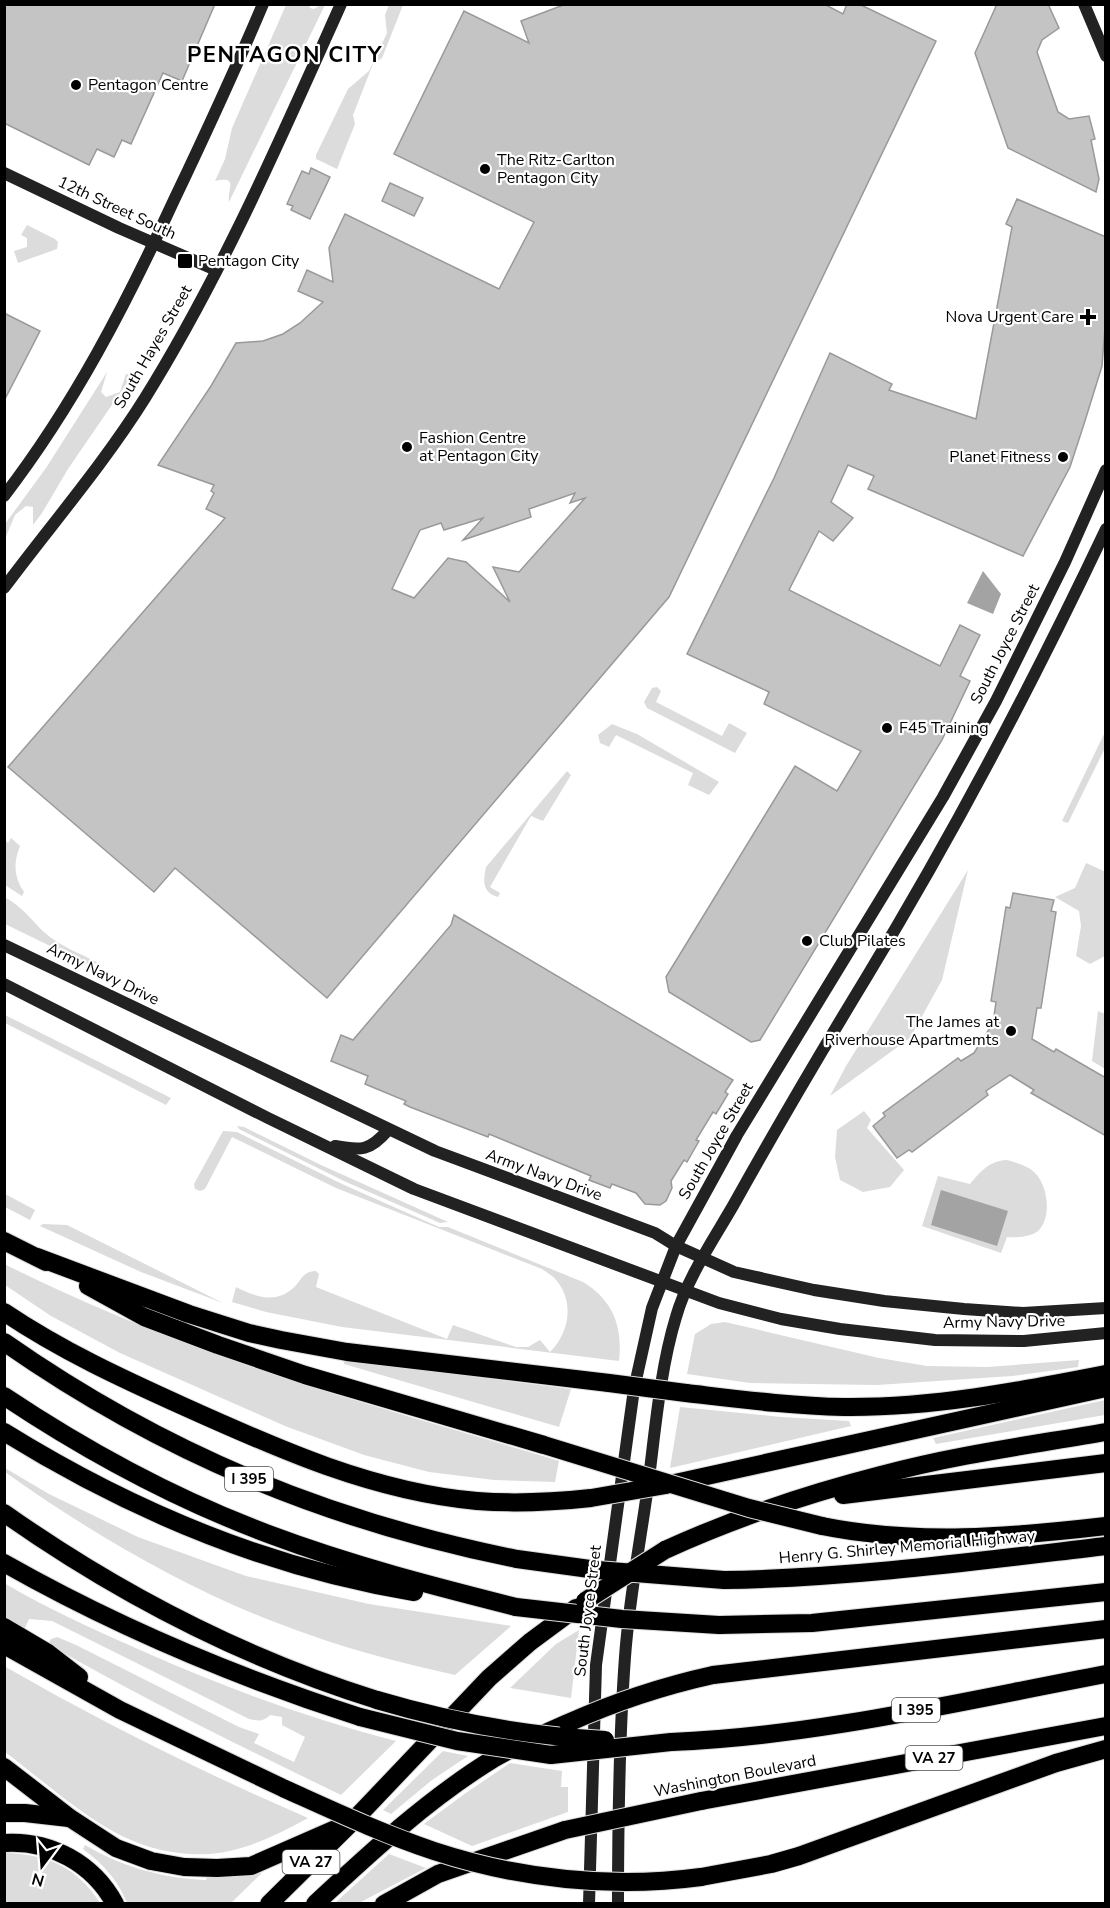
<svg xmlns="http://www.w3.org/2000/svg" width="1110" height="1908" viewBox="0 0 1110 1908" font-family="'Nunito Sans',sans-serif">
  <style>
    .green { fill: #dcdcdc }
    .water { fill: #a3a3a3 }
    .building { fill: #c4c4c4; stroke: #999; stroke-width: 1.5; fill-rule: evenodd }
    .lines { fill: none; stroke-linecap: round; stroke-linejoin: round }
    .highway-casing { stroke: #dbdbdb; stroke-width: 20 }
    .secondary { stroke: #222; stroke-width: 12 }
    .highway { stroke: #000; stroke-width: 18 }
    .highway-bridge-casing { stroke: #dbdbdb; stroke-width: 20; stroke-linecap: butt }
    .highway-bridge { stroke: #000; stroke-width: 18 }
    .poi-dot { fill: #000; stroke: #fff; stroke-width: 2 }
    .labels { text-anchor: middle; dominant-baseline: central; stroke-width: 4.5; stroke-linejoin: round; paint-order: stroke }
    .shield { fill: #fff; stroke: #4c4c4c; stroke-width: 1.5 }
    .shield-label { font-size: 15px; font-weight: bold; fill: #000 }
    .poi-label { font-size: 16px; fill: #000; stroke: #fff; text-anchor: start }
    .street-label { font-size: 16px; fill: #000; stroke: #fff }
    .district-label { font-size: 22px; font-weight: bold; letter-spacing: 1.5px; fill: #000; stroke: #fff }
  </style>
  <rect width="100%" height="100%" fill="#fff"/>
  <g class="green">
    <path d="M286 5H309L310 8 314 9 320 5H325L229 202C227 188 239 176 215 181L225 159 232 128Z"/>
    <polygon points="389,5 403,5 382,58 373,64 353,115 355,124 337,169 316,159 316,155 348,89 369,71 387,33 385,15"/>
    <polygon points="27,225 55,239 58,242 57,249 18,263 14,251 27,247 27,238 21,235"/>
    <polygon points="107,372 101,392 106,397 120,392 126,374 133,374 68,469 42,513 33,525 33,507 26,506 15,515 5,539 5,524 46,468"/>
    <polygon points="657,687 661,691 656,702 722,736 729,723 747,733 735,753 647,708 644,702 652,688"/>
    <polygon points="612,724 637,734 719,782 709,795 688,785 693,773 616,735 609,747 600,743 598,735"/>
    <polygon points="1105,732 1105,748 1068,823 1062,821"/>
    <path d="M567 771 571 775 543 821 531 816 490 887 500 893 498 897C482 892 483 881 486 867Z"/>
    <path d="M11 838 20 846C13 863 14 877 24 892L22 896 5 885V840L8 843Z"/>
    <polygon points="1086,863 1106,872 1105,956 1090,964 1076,956 1081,926 1079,911 1055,897 1075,888"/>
    <polygon points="968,870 942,980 910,1038 830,1096 846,1066"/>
    <path d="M4 897C21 905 31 920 44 932 59 946 81 954 99 963L87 964 5 924Z"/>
    <polygon points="1098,1011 1105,1014 1105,1069 1092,1061"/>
    <polygon points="4,1015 5,1015 171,1098 166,1105 5,1023"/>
    <polygon points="864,1111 871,1120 867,1128 904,1170 890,1187 863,1192 840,1180 835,1157 837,1130"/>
    <polygon points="237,1126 244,1127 321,1165 448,1222 440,1223 344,1181 239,1129"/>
    <path d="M223 1131 237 1132 342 1184 439 1227H448L583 1282C613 1300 623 1327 619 1361L342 1327 266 1312 232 1302 236 1287C258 1298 279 1305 297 1284 303 1276 306 1271 316 1271L319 1274 316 1287 447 1339 453 1325 516 1347H528L540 1340 550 1352C569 1333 575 1302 556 1280 553 1276 546 1272 542 1269L336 1188 232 1137 205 1189 200 1191 195 1189 194 1184Z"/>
    <path d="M1007 1160C1017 1163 1029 1166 1036 1174 1048 1187 1052 1218 1038 1231 1031 1237 1015 1238 1007 1237L1001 1253 922 1226 938 1176 970 1184C981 1171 989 1161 1007 1160Z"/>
    <polygon points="5,1194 35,1210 30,1220 5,1207"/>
    <polygon points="43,1224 67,1225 223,1303 141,1272 40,1226"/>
    <path d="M4 1264C69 1296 136 1325 204 1350 320 1393 441 1425 559 1461L555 1482 494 1480 429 1472 364 1455 285 1426 120 1353 51 1316 5 1285Z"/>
    <polygon points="725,1322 879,1358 927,1366 987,1367 1079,1360 1078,1367 1012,1376 877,1385 750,1383 687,1374 695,1334 711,1324"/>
    <polygon points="344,1360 571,1389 559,1427 344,1364"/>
    <polygon points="1105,1400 1105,1415 936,1444 933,1438"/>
    <polygon points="680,1407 781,1417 849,1421 851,1426 670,1468"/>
    <path d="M5 1468 49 1494 138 1537 246 1576 369 1604 511 1626 455 1675C406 1664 358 1652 310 1635 203 1599 96 1537 5 1472Z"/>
    <path d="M4 1583C50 1610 99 1632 147 1653 228 1689 311 1719 396 1741L341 1795C242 1747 143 1699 48 1644L51 1639 57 1637 76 1645 239 1727 259 1734 254 1743 294 1762 305 1737 282 1725V1717L270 1715C263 1722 258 1721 249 1719L52 1621 29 1619 24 1630 5 1617Z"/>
    <polygon points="579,1630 571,1698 510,1688 556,1644"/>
    <path d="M4 1666C103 1723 204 1773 308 1818 286 1830 265 1841 241 1848 204 1860 159 1854 124 1837 84 1818 41 1779 5 1752Z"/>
    <polygon points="443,1751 468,1756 432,1780 391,1814 383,1810"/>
    <polygon points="510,1763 562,1771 561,1787 568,1787 568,1812 472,1846 424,1824 463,1795"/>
    <path d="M85 1845C123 1867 161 1878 206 1880L207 1877 259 1870 261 1874 231 1903H127C118 1880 103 1864 83 1849Z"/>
    <path d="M5 1853C47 1854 77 1867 100 1903H5Z"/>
    <polygon points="389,1854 426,1868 359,1903 335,1903"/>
  </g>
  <g class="water">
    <polygon points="983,571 1001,594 993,614 967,603"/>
    <polygon points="941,1190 1008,1211 997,1246 931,1225"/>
  </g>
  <g class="building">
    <polygon points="4,4 215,4 182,81 163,73 131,144 122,140 114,157 97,149 89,165 4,123"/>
    <path d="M566 4H824L843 14 847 4H859L936 41 669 597 327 998 175 868 154 892 8 767 225 518 206 509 214 493 211 491 214 485 158 465 211 386 236 343 263 341 283 334 300 323 323 302 298 291 307 270 333 282 329 248 345 214 499 289 534 222 394 154 464 11 529 43 521 21ZM575 493 570 503 585 498 519 572 493 567 510 602 466 562 448 558 414 598 392 589 420 530 441 523 444 530 483 518 463 540 531 517 529 509Z"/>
    <polygon points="997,4 1048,4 1059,28 1042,40 1037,52 1058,112 1069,119 1089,116 1095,139 1091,140 1099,179 1096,192 1008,148 975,53"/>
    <polygon points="311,168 330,177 310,219 291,210 293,206 287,204 302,171 309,174"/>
    <polygon points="390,183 423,198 414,216 382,201"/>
    <polygon points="1017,199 1106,237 1106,315 1102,366 1084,424 1070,467 1023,556 868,489 874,476 848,465 831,502 853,518 833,541 819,531 789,590 940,666 960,625 980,635 960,676 970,681 942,740 760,1040 751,1042 669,992 666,977 795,766 837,791 861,751 764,704 769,692 687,654 774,478 830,353 892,384 889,390 976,419 1012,227 1006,224"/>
    <polygon points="4,313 40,331 4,401"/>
    <polygon points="1013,893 1054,900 1051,911 1056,912 1041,1008 1037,1008 1032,1039 1054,1052 1056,1049 1106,1078 1106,1136 1031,1093 1034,1090 1010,1075 986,1091 988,1095 912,1152 909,1150 897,1158 873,1126 885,1116 883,1113 958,1058 961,1061 974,1053 993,1023 996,1002 991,1001 1006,907 1010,908"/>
    <polygon points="454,915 733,1080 725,1092 728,1094 716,1114 713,1112 696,1140 699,1141 687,1162 684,1160 671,1181 672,1188 666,1201 660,1205 645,1204 636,1193 612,1184 610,1188 589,1180 591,1176 489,1134 488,1137 410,1107 404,1104 406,1101 365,1084 368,1076 331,1061 341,1035 353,1040 451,925"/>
  </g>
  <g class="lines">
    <g class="highway-casing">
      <g id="highway">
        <polyline points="4,1241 46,1262"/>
        <polyline points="37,1257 189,1314 249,1333 281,1340 347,1352 609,1383"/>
        <polyline points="88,1286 144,1317 218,1345 305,1375 544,1445"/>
        <path d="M4 1312C62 1351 123 1379 185 1407 278 1449 374 1492 477 1501 515 1504 553 1502 591 1498"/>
        <path d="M4 1342C163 1453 327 1521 517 1559"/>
        <path d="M686 1393C738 1399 791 1406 844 1407 933 1408 1019 1391 1106 1374"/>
        <path d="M4 1396C88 1452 177 1500 271 1535 351 1565 433 1586 516 1607"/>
        <path d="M4 1432C130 1510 267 1568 414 1592"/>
        <polyline points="666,1485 1106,1388"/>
        <polyline points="843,1495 1106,1463"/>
        <path d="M4 1513C119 1594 243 1658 377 1700"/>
        <path d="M822 1526C916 1545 1011 1537 1106 1526"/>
        <path d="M665 1550C735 1518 807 1494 881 1475 954 1455 1031 1445 1106 1432"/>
        <path d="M4 1563C117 1627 236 1677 360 1717"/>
        <path d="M724 1580C852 1578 978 1561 1106 1546"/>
        <polyline points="719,1625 812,1623 1106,1592"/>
        <polyline points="4,1627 48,1653 79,1677"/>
        <polyline points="4,1645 120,1710 285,1789"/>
        <polyline points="713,1675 1106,1629"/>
        <path d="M671 1742C818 1736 962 1701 1106 1674"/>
        <polyline points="4,1767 70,1818 116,1848 151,1861 184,1867 217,1868 251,1866 340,1827"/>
        <polyline points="701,1801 1106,1726"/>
        <polyline points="4,1813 25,1813 69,1818"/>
        <path d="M4 1843C50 1840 93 1863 115 1904"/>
        <polyline points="701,1877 771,1864 799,1856 1056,1763 1106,1749"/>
        <polyline points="269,1904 353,1821 489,1678 530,1642 576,1608"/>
        <path d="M315 1904C371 1852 428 1799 493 1759 517 1745 543 1734 568 1723"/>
        <polyline points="384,1904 438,1874 565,1830"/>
      </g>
    </g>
    <g class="secondary">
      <polyline points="1084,4 1106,56"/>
      <polyline points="4,173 119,228 216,270"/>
      <path d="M4 496C74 405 126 304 174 200 205 135 235 70 263 4"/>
      <path d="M4 588C51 525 103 465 145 398 222 274 281 138 341 4"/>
      <polyline points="4,945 435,1151 655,1233 676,1246 734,1272 814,1290 884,1301 964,1309 1023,1313 1106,1308"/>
      <polyline points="4,984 268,1118 414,1189 719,1303 781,1319 840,1329 935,1340 1024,1341 1106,1333"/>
      <path d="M335 1146C361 1151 370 1151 388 1130"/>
      <polyline points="589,1904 596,1665 634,1389 652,1308 676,1246 737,1135 943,797 996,701 1065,562 1106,470"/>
      <path d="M618 1904C618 1821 619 1739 625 1657 629 1600 640 1543 648 1486 655 1432 660 1369 676 1317 687 1278 714 1239 734 1204 777 1127 821 1052 866 978 954 833 1033 683 1106 529"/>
    </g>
    <use href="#highway" class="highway"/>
    <g class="highway-bridge-casing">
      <g id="highway-bridge">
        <polyline points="609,1383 686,1393"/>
        <polyline points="544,1445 749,1508 822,1526"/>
        <polyline points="591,1498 666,1485"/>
        <polyline points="517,1559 597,1570 724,1580"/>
        <polyline points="585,1601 665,1550"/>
        <polyline points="516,1607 622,1619 719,1625"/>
        <path d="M377 1700C451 1722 527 1736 605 1740"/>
        <polyline points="360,1717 457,1741 551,1755 671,1742"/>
        <path d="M568 1723C615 1702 663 1686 713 1675"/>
        <path d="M285 1789C334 1811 383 1834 434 1851 519 1879 612 1889 701 1877"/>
        <polyline points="565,1830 701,1801"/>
      </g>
    </g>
    <use href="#highway-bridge" class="highway-bridge"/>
  </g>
  <g class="poi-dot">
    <circle cx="76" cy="85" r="6"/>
    <circle cx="485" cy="169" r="6"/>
    <rect x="177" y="253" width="16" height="16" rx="3"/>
    <path d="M1085 308h6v6h6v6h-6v6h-6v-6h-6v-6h6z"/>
    <circle cx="407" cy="447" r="6"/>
    <circle cx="1063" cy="457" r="6"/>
    <circle cx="887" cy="728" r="6"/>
    <circle cx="807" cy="941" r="6"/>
    <circle cx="1011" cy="1031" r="6"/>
  </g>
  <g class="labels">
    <g class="shield">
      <rect x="225" y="1467" width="48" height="24" rx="4.5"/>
      <rect x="892" y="1698" width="48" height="24" rx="4.5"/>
      <rect x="905.5" y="1746" width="57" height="24" rx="4.5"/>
      <rect x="282.5" y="1850" width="57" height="24" rx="4.5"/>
    </g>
    <g class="shield-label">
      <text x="249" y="1479">I 395</text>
      <text x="916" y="1710">I 395</text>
      <text x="934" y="1758">VA 27</text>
      <text x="311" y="1862">VA 27</text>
    </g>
    <g class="poi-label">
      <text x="88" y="85">Pentagon Centre</text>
      <text x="497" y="160">The Ritz-Carlton<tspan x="497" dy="18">Pentagon City</tspan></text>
      <text x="198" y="261">Pentagon City</text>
      <text x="1074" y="317" text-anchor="end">Nova Urgent Care</text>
      <text x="419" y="438">Fashion Centre<tspan x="419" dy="18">at Pentagon City</tspan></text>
      <text x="1051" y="457" text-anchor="end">Planet Fitness</text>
      <text x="899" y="728">F45 Training</text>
      <text x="819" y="941">Club Pilates</text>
      <text x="999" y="1022" text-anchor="end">The James at<tspan x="999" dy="18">Riverhouse Apartmemts</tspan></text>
    </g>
    <g class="street-label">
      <text transform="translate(117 208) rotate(25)">12th Street South</text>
      <text transform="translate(153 347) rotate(-60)">South Hayes Street</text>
      <text transform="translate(1005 644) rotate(-63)">South Joyce Street</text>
      <text transform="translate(103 974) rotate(26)">Army Navy Drive</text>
      <text transform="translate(716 1141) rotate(-60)">South Joyce Street</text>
      <text transform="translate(544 1175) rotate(20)">Army Navy Drive</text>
      <text transform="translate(1004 1322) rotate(-1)">Army Navy Drive</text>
      <text transform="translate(907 1547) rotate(-5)">Henry G. Shirley Memorial Highway</text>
      <text transform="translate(588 1611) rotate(-83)">South Joyce Street</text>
      <text transform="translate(735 1776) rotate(-11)">Washington Boulevard</text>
    </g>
    <g class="district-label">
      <text x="285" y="55">PENTAGON CITY</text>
    </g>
  </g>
  <rect width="1110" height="1908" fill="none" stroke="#000000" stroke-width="12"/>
  <g transform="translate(42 1866) rotate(196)" stroke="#ffffff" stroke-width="4.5" paint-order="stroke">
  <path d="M0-4.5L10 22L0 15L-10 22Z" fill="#000000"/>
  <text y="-9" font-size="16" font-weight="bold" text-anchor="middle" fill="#000000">N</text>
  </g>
</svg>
